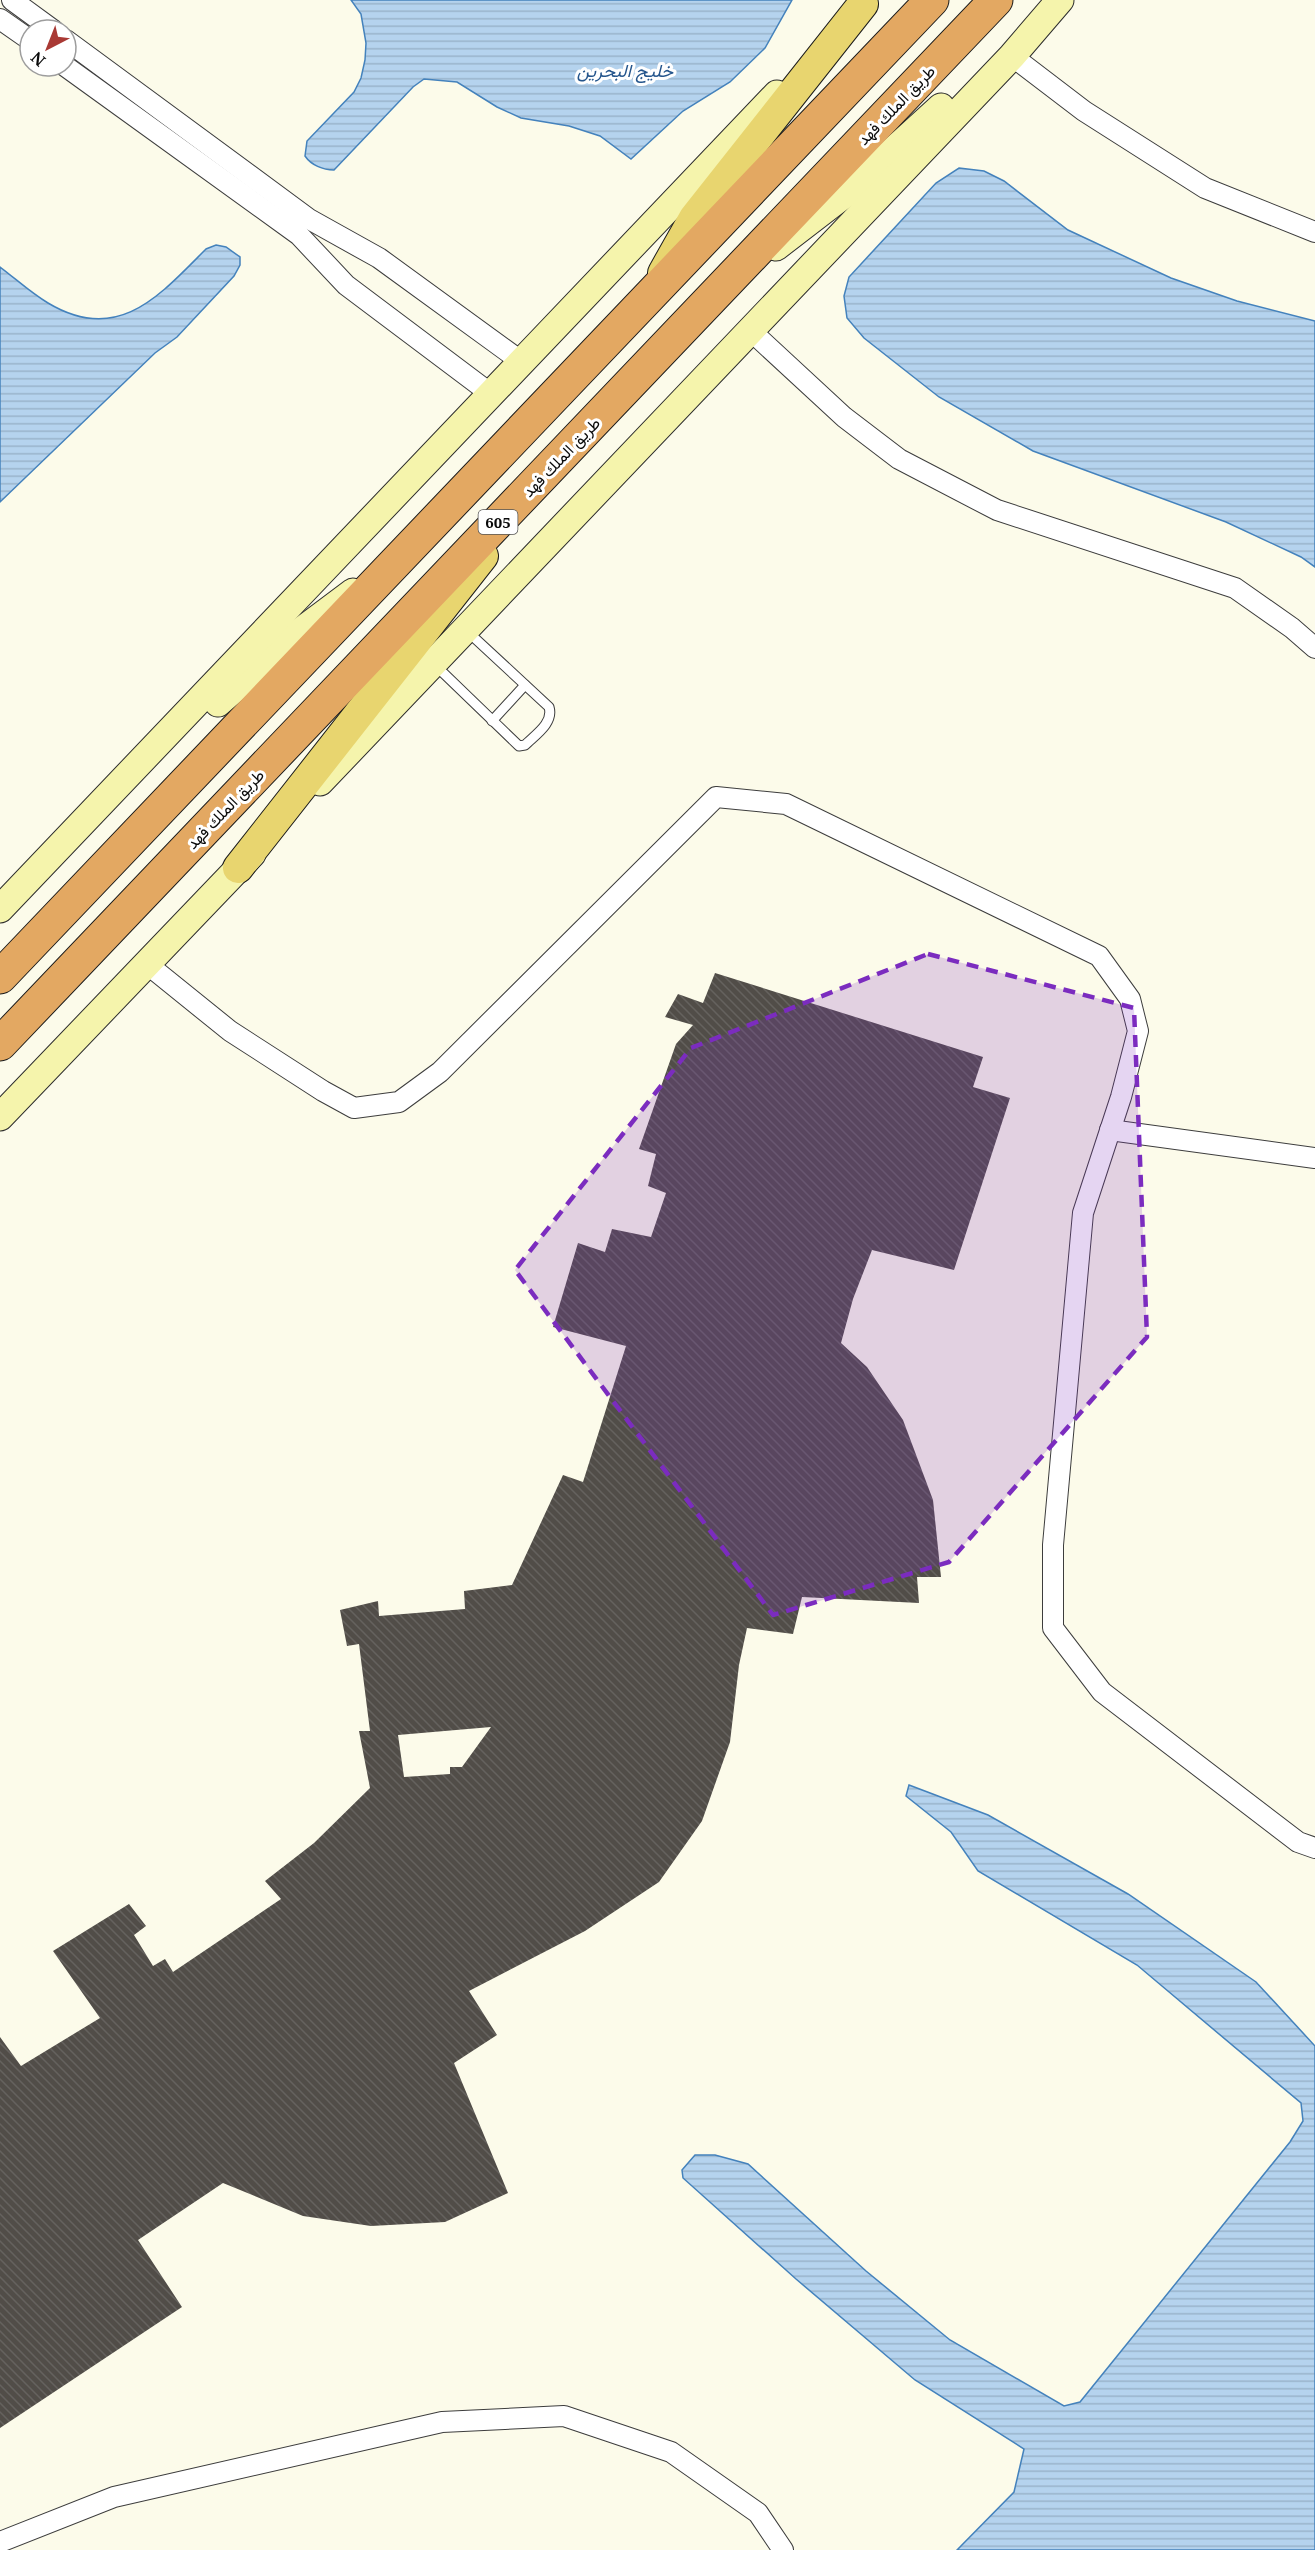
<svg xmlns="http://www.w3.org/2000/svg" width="1315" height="2550" viewBox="0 0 1315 2550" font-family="'Noto Serif',Vazirmatn,serif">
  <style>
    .water { fill: url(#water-rules); stroke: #4482bc; stroke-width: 1.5 }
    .building { fill: url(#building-back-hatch); fill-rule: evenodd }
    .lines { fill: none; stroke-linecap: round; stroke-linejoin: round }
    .lane-casing { stroke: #3d3d3d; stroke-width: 11 }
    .street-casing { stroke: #3d3d3d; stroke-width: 22 }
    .secondary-casing { stroke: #2c2c2c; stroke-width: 29 }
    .primary-casing { stroke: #1b1b1b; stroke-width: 32 }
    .highway-casing { stroke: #1b1b1b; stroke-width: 35 }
    .lane { stroke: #fff; stroke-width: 9 }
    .street { stroke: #fff; stroke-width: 20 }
    .secondary { stroke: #f5f4ac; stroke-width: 27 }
    .primary { stroke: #e8d56f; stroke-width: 30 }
    .highway { stroke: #e3a862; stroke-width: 33 }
    .marked { fill: #7b2cbf; fill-opacity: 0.2; stroke: #7b2cbf; stroke-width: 4.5; stroke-dasharray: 12 8; stroke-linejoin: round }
    .labels { text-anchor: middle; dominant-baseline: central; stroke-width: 6; stroke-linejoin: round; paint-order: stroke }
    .shield { fill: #fff; stroke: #545454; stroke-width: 1.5 }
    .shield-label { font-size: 15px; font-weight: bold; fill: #0a0a0a }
    .street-label { font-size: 16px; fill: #0a0a0a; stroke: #fff }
    .water-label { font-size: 18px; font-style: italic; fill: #24558c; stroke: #fff }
  </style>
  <defs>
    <pattern id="water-rules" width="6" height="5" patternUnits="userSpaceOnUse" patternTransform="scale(1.5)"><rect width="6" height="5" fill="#b5d3ee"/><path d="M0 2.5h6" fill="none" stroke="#9ab4cb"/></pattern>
    <pattern id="building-back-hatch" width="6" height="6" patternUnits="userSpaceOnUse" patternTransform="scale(1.5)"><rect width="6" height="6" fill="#514d48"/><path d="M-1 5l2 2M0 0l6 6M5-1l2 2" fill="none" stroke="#65625e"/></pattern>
  </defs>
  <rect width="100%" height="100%" fill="#fcfbea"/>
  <g class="water">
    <path d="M351 0H792L765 48 730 82 683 111 631 159 600 136 569 126 521 118 497 107 457 82 424 79 413 87 334 170C323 170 311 165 305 156L307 141 354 92 361 78 365 60 366 43 361 14Z"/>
    <polygon points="959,168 984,171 1004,181 1068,230 1171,278 1237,301 1315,321 1315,567 1301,557 1226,522 1033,451 939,397 864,338 847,318 844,296 849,277 936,183"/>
    <path d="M216 245 226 247 240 257V265L234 276 177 337 155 353 0 502V267C16 279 31 293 48 303 118 345 159 296 206 249Z"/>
    <polygon points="909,1785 988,1815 1128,1894 1256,1982 1315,2046 1315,2550 957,2550 1014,2492 1024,2449 915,2380 796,2279 683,2178 682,2170 695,2155 715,2155 748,2164 866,2271 950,2340 1064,2406 1080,2402 1290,2142 1303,2121 1301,2103 1137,1965 978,1871 951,1832 906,1796"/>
  </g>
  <path class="building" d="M715 973 983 1057 973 1087 1010 1098 954 1270 872 1250 853 1299 841 1343 867 1367 903 1420 933 1500 941 1577H917L919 1603 802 1597 793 1634 747 1628 739 1665 730 1742 702 1821 659 1882 585 1931 469 1991 497 2035 454 2063 508 2193 445 2222 371 2226 303 2216 223 2183 138 2240 182 2307 0 2428V2037L21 2066 100 2018 53 1951 129 1904 146 1926 134 1935 153 1966 165 1959 173 1972 281 1899 265 1881 314 1843 370 1788 359 1731H370L359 1644 347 1646 340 1610 378 1601 379 1616 465 1609 464 1591 512 1585 563 1475 583 1482 626 1346 553 1327 578 1243 605 1252 612 1229 651 1237 666 1193 648 1186 656 1154 639 1149 676 1044 693 1025 665 1017 678 994 703 1003ZM491 1727 462 1767H450V1774L404 1777 398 1735Z"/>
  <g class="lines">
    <g class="lane-casing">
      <g id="lane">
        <path d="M434 664 519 746 525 745C535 735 554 723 549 707L467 631"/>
        <polyline points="492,721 525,685"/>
      </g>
    </g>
    <g class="street-casing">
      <g id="street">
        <polyline points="12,0 53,30"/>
        <polyline points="0,19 30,40"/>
        <polyline points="66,40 309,219 379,258 522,362"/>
        <polyline points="1012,56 1084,111 1205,188 1315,232"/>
        <polyline points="65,66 299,235 346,285 491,394"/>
        <polyline points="751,331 844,417 899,459 997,510 1235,588 1292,628 1315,648"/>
        <polyline points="147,964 230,1031 323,1091 354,1108 399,1102 440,1072 716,797 786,804 1099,956 1130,999 1138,1031 1121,1097 1083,1213 1053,1545 1053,1628 1102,1692 1298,1842 1315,1848"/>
        <polyline points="1110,1130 1315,1158"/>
        <polyline points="0,2542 114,2497 442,2422 564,2416 671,2452 758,2513 783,2550"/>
      </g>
    </g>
    <g class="secondary-casing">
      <g id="secondary">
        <polyline points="776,247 850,190 941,107"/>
        <polyline points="218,703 297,634 353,592"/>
        <polyline points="320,782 1012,56 1060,0"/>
        <polyline points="0,909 777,94"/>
        <polyline points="0,1117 252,854"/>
      </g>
    </g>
    <g class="primary-casing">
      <g id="primary">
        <polyline points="663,273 694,218 863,4"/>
        <polyline points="238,868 483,556"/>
      </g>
    </g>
    <g class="highway-casing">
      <g id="highway">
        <polyline points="0,977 932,0"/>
        <polyline points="0,1044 996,0"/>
      </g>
    </g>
    <use href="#lane" class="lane"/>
    <use href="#street" class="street"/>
    <use href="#secondary" class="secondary"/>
    <use href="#primary" class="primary"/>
    <use href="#highway" class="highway"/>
  </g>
  <path class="marked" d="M928 954 1134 1008 1147 1337 949 1562 773 1615 515 1270 691 1048Z"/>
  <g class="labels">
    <rect class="shield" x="478.5" y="510" width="39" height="24" rx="4.5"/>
    <g class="shield-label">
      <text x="498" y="522">605</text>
    </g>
    <g class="street-label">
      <text transform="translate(896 105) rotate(-46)">طريق الملك فهد</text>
      <text transform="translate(561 457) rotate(-46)">طريق الملك فهد</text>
      <text transform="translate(225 809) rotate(-46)">طريق الملك فهد</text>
    </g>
    <g class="water-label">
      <text x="625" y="70">خليج البحرين</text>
    </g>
  </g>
  <g transform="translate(48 48) rotate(222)"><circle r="28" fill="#ffffff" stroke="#9d9d9d" stroke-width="1.5"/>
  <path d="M0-4.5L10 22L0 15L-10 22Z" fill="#a93934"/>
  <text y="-9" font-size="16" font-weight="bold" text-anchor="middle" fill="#0a0a0a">N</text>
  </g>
</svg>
